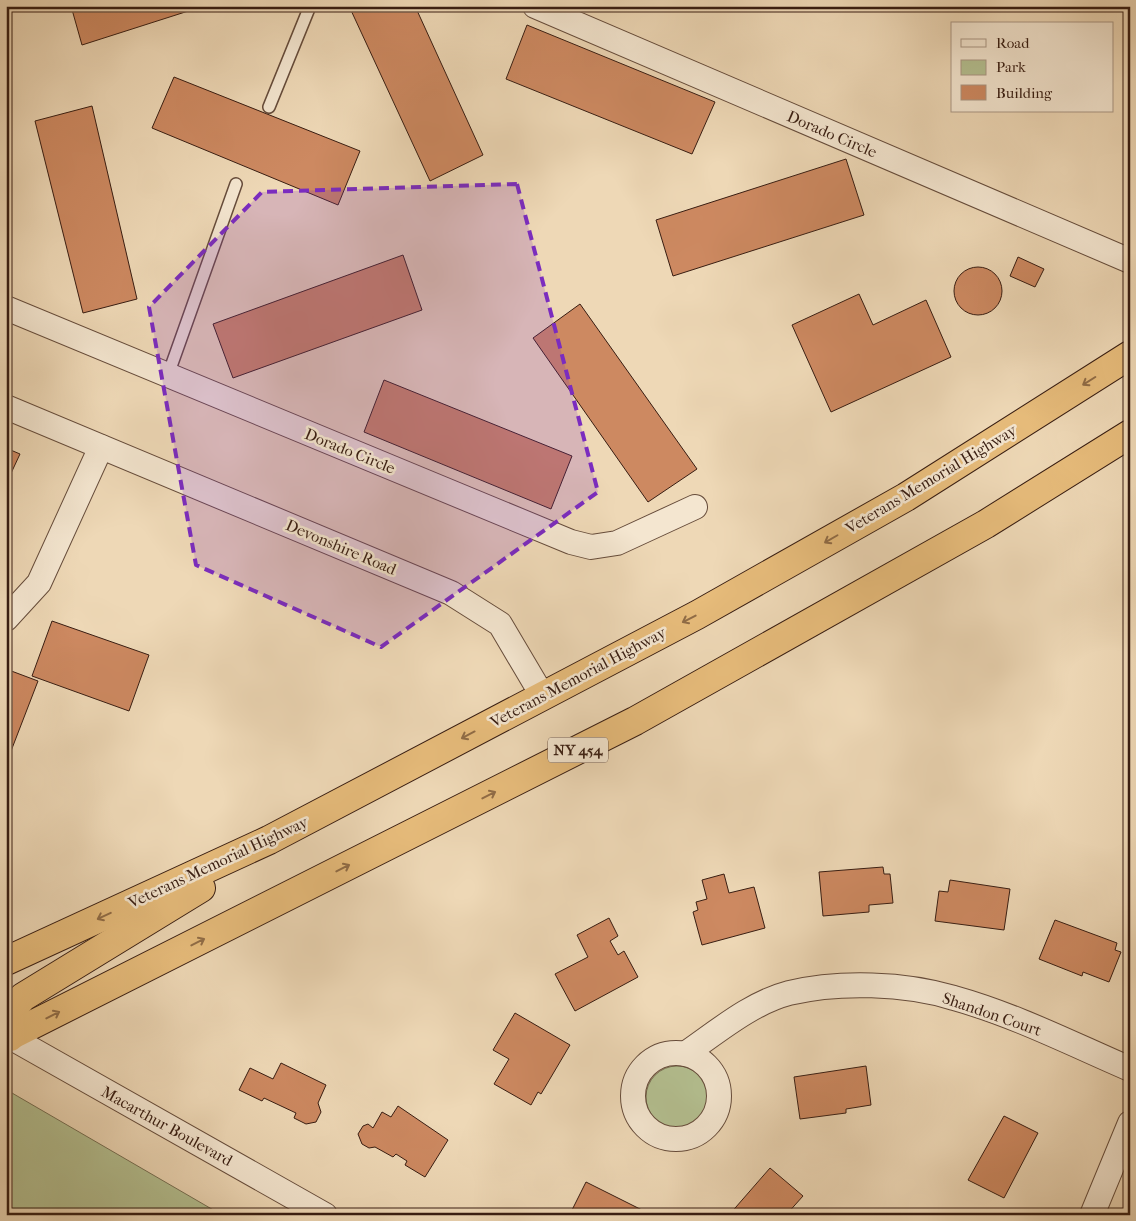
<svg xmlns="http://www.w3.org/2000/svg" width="1136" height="1221" viewBox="0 0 1136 1221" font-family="'IM FELL French Canon',serif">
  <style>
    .green { fill: #b4c091; stroke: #766e52 }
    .building { fill: #cd8961; stroke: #381d12 }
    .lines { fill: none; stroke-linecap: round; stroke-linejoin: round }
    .service-casing { stroke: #664c3b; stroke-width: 14 }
    .minor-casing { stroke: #664c3b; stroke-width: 26 }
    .trunk-casing { stroke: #381d12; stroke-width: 30 }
    .service { stroke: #f4e6d0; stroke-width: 11 }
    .minor { stroke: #f4e6d0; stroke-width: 24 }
    .trunk { stroke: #e7bc7b; stroke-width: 28 }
    .oneway { stroke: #906c46 }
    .marked { fill: #7b2cbf; fill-opacity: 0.2; stroke: #7b2cbf; stroke-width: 4; stroke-dasharray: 10 6; stroke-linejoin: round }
    .labels { text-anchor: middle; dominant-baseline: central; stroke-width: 5; stroke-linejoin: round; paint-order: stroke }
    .shield { fill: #f4e6d0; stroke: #70594b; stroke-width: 1 }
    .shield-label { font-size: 15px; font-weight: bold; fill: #381d12 }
    .street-label { font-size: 16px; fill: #381d12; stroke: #f4e6d0 }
  </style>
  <rect width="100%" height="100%" fill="#eed8b6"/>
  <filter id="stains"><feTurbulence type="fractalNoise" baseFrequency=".004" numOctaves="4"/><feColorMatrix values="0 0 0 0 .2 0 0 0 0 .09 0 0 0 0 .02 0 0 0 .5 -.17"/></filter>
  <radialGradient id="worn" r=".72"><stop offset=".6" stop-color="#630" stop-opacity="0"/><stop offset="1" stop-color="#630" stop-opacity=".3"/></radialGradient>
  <g class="green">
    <circle cx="677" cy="1097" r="31"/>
    <polygon points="12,1093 222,1215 6,1215 6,1097"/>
  </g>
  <g class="building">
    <polygon points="71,6 204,6 82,45"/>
    <polygon points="349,6 415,6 483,155 430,181"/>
    <polygon points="527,25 715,102 692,154 506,79"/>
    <polygon points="174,77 360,151 338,205 152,128"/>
    <polygon points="92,106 137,299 83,313 35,121"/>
    <polygon points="846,159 864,215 673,276 656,220"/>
    <polygon points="403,255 422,310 233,378 213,324"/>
    <polygon points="1018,257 1044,269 1035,287 1010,276"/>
    <circle cx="978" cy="291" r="24"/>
    <polygon points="859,294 873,325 926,300 951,357 831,412 792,325"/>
    <polygon points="580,304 697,469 648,502 533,338"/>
    <polygon points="384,380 572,456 551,509 364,432"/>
    <polygon points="6,448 20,454 6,484"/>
    <polygon points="52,621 149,655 129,711 32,676"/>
    <polygon points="6,669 38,681 6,764"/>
    <polygon points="883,867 884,874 890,874 893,903 869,905 869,912 823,916 819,872"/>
    <polygon points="724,874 729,893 754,887 765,928 702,945 693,912 698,910 696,902 707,899 702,880"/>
    <polygon points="950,880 1010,889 1004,930 935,921 939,891 948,892"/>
    <polygon points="609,918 618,936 610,941 618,955 624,951 638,977 575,1011 555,974 588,957 577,935"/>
    <polygon points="1055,920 1117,943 1115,950 1121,952 1109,982 1083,972 1082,976 1039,959"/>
    <polygon points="515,1013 570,1045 541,1094 538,1092 531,1105 494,1084 509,1059 493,1050"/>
    <polygon points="281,1063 326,1085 318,1103 321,1112 316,1122 306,1124 294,1118 296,1113 264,1098 262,1101 239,1090 250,1068 273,1079"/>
    <polygon points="866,1066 871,1105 846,1109 846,1113 800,1119 794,1077"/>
    <polygon points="398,1106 448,1140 425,1177 405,1165 407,1161 396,1154 393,1157 375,1147 369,1148 362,1144 358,1134 363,1126 368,1124 373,1128 382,1112 391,1117"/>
    <polygon points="1004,1116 1038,1133 1004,1198 968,1180"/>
    <polygon points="770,1168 803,1196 786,1215 729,1215"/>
    <polygon points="586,1182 652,1215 583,1215 572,1210"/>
  </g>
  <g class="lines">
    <g class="service-casing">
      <g id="service">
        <polyline points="269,107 310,6"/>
        <polyline points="168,375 236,184"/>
      </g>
    </g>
    <g class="minor-casing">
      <g id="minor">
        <polyline points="535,6 1130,261"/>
        <polyline points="6,308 571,542 591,547 617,543 695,507"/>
        <polyline points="6,407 451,593 500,624 542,695"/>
        <polyline points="6,619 39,583 101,447"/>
        <polyline points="10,1037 325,1215"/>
        <circle cx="676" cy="1096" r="43"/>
        <path d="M685 1054C717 1032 751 1003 789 993 839 981 905 983 954 998 1015 1015 1072 1044 1130 1069"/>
        <polyline points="1092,1215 1130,1123"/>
      </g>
    </g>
    <g class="trunk-casing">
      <g id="trunk">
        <polyline points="6,961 269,840 697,615 906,497 1130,355"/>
        <path d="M10 1037C7 1018 10 1011 23 997L201 888"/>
        <polyline points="6,1038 635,721 986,524 1130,434"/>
      </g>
    </g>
    <use href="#service" class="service"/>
    <use href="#minor" class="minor"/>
    <use href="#trunk" class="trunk"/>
  </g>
  <defs><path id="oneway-shaft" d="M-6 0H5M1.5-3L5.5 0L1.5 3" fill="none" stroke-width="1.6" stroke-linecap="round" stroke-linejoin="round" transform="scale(1.25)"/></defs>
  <g class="oneway">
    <use href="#oneway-shaft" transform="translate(1089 381) rotate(148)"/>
    <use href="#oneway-shaft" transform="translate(831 539) rotate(150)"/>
    <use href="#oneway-shaft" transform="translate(689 619) rotate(153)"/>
    <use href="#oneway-shaft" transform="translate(468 735) rotate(152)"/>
    <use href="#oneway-shaft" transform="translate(489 795) rotate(-27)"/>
    <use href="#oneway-shaft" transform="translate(343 868) rotate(-27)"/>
    <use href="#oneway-shaft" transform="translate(104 916) rotate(155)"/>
    <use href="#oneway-shaft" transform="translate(198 942) rotate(-27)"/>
    <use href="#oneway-shaft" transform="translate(53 1015) rotate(-27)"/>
  </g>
  <path class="marked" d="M517 184 598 492 381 647 196 565 149 307 262 192Z"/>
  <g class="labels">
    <rect class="shield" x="548" y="737.5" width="60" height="25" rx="4"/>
    <g class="shield-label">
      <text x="578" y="750">NY 454</text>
    </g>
    <g class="street-label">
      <text transform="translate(832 134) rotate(23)">Dorado Circle</text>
      <text transform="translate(350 451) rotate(22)">Dorado Circle</text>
      <text transform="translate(931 479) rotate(-31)">Veterans Memorial Highway</text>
      <text transform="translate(341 547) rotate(23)">Devonshire Road</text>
      <text transform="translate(578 677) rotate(-28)">Veterans Memorial Highway</text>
      <text transform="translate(218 862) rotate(-25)">Veterans Memorial Highway</text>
      <text transform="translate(992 1014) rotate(19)">Shandon Court</text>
      <text transform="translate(167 1126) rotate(29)">Macarthur Boulevard</text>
    </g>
  </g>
  <rect width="1136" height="1221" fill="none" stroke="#eed8b6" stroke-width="25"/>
  <rect x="8" y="8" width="1121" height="1206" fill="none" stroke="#381d12" stroke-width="2.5"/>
  <rect x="12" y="12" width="1111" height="1196" fill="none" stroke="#381d12"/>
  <rect x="951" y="22" width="162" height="90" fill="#f4e6d0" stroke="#a99684"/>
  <rect x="961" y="39" width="25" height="8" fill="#f4e6d0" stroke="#a99684"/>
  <text x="996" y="48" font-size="15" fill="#381d12">Road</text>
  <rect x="961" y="60" width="25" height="15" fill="#b4c091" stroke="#a99684"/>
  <text x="996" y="72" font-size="15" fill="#381d12">Park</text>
  <rect x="961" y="85" width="25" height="15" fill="#cd8961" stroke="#a99684"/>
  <text x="996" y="98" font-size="15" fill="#381d12">Building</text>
  <rect width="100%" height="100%" filter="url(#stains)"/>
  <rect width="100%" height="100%" fill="url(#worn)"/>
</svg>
